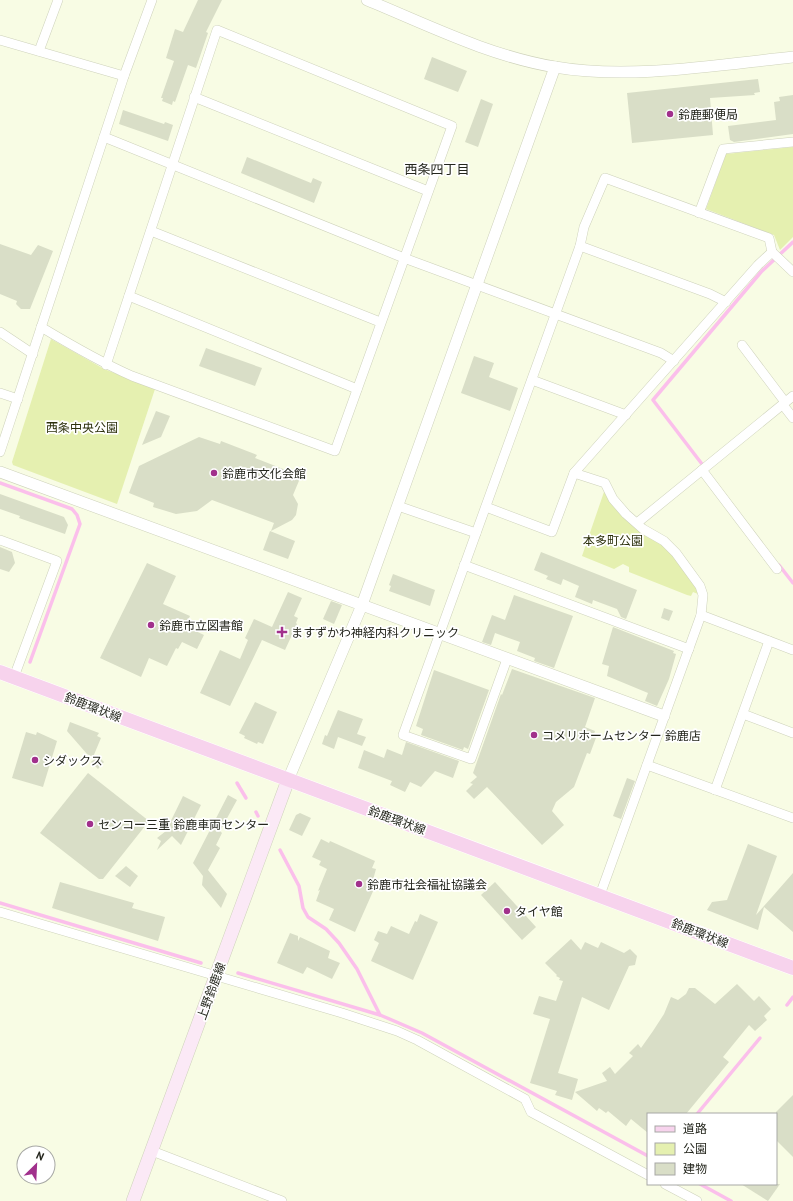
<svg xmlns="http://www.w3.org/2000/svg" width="793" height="1201" viewBox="0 0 793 1201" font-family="'PT Sans','Noto Sans JP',sans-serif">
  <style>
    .green { fill: #e5f0b0 }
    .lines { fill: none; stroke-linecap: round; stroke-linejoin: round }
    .stream { stroke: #fbbfeb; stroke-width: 3.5 }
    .building { fill: #d9dec7 }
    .minor-casing { stroke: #ced2bb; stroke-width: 10 }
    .tertiary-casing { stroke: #ced2bb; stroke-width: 12 }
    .secondary-casing { stroke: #ced2bb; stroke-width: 14 }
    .primary-casing { stroke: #fff; stroke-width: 15 }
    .minor { stroke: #fff; stroke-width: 9 }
    .tertiary { stroke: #fff; stroke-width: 11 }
    .secondary { stroke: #fbe9f6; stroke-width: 13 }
    .primary { stroke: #f7d3ed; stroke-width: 14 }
    .poi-dot { fill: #a1308c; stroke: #fff; stroke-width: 1.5 }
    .labels { text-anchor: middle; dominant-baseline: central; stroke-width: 3.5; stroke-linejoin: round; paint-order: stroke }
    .poi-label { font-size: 12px; fill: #24261d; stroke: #fff; text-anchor: start }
    .park-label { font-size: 12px; fill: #2d310c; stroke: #fff }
    .street-label { font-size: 12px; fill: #24261d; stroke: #fff }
    .neighbourhood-label { font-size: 13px; fill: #24261d; stroke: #fff }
  </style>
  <rect width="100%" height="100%" fill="#f8fce4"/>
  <g class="green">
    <polygon points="793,147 793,237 780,250 774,235 706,209 726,154"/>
    <polygon points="51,339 104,369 155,389 117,504 13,465 12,462"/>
    <polygon points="605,489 673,555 699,592 698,594 693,592 691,596 687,595 629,572 629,567 623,564 614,569 582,556"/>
  </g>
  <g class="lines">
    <g class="stream">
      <polyline points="705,468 653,400 761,272 793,242"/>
      <polyline points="0,483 72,509 77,515 80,524 30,662"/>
      <polyline points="779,565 793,583"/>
      <polyline points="237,783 246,798"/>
      <polyline points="256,812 258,816"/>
      <polyline points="280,850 299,886 303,908 308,917 326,929 339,943 357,969 380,1015"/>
      <polyline points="0,903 201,963"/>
      <polyline points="238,973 380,1015 422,1033 648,1156"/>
      <polyline points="787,1005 793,997"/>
      <polyline points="697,1114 760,1038"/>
      <polyline points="700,1184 731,1201"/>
    </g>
  </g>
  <g class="building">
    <polygon points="198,0 222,0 206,32 208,33 196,68 188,65 175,102 173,101 172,105 162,101 163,98 161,98 174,61 166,58 175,29 183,32"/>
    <polygon points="432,57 467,71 458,92 424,79"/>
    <polygon points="758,79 760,92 754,93 755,95 710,98 713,135 632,143 627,93"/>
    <polygon points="793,95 793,134 734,142 730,140 728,126 776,120 774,102 780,101 779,97"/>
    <polygon points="481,99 493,104 478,147 465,142"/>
    <polygon points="123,110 164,124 165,122 173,125 168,141 119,124"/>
    <polygon points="247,157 311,183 313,178 322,182 314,203 241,173"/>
    <polygon points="0,244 31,255 38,245 53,251 30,309 21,309 16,304 17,301 0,294"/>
    <polygon points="206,348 262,368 255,386 199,366"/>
    <polygon points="474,356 494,363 489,377 518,388 510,411 461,393"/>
    <polygon points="156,411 170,416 161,437 142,445"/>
    <polygon points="199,437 220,444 221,441 257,455 255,458 301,476 293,495 298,504 296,515 292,520 271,531 274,523 212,500 197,511 176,514 153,507 154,503 129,493 139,466"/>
    <polygon points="0,494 64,517 68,525 65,534 19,518 20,516 0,509"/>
    <polygon points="270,531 295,541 288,559 263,550"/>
    <polygon points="0,547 12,552 15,563 9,572 0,569"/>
    <polygon points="541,552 637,590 626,619 621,617 617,609 593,600 592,604 575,597 579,586 563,579 561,585 546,579 548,576 534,570"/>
    <polygon points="147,563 176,576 163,604 190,616 185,626 204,635 197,649 182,642 178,649 176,648 167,666 149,658 141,677 100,658"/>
    <polygon points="393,574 435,590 430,606 389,591 391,586 389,585"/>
    <polygon points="288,592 302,598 294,616 298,618 296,623 297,624 285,650 262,640 230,706 200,693 220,650 240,659 248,640 245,638 254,619 272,627"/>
    <polygon points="514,595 573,616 554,668 534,661 535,658 517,651 520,642 495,633 491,645 482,642 492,615 505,620"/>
    <polygon points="331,601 342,605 334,624 323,619"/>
    <polygon points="664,608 673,611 669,621 661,618"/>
    <polygon points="613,627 674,651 673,653 676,654 669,679 657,706 645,701 648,693 607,676 609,666 602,664"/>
    <polygon points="512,669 595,698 585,727 595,731 594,734 597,735 590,754 587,753 574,787 556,802 552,811 564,825 542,845 487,787 474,799 466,791 473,784 470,783 477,777 473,773 501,694 502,695"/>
    <polygon points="434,670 489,690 468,749 464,747 463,750 421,735 423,729 416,726"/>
    <polygon points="255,702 277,712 263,744 258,742 257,744 244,738 245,736 239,733"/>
    <polygon points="338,710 363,719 357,734 366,737 362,746 338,737 334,749 322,744 325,735 327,736"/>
    <polygon points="70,722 99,733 97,736 101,738 93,757 87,754 67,731"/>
    <polygon points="26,732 36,735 37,732 57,741 43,787 12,778"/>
    <polygon points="406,742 459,761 453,778 435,771 421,787 410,782 405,792 390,785 392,781 358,768 364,750 384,758 387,749 402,755"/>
    <polygon points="98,756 104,762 98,769 91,762"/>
    <polygon points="88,773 149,821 103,879 99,879 40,833"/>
    <polygon points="627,778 635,781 621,819 613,816"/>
    <polygon points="228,795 237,800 220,831 222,833 216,845 220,848 208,870 227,894 221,908 202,885 203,876 193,863"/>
    <polygon points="183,796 201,805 181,845 172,836 157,850 161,841 157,838 166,831"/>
    <polygon points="300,813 311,818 302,836 289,830 296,815"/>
    <polygon points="321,839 329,843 330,841 375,861 372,868 376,869 371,887 374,889 355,932 329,920 334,909 316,901 320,890 318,891 327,869 319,865 321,861 312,857"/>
    <polygon points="748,844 777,856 756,915 793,873 793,932 764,907 758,930 707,910 712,902 727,900"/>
    <polygon points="126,866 138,876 130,887 115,876"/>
    <polygon points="60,882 134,903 132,908 165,917 158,941 52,908"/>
    <polygon points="495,882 536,927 522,940 481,895"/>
    <polygon points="420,914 438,922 413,980 371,961 379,943 374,940 378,931 387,934 391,926 409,934 415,921 417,922"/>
    <polygon points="290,933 298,936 298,941 300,937 330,951 328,958 340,963 332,979 307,967 303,974 277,963"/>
    <polygon points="571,939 581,950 585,942 598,948 601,942 624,953 630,949 637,956 635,965 629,966 609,1010 582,997 558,1073 578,1079 572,1100 555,1095 557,1091 530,1083 550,1019 533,1014 539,996 556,1001 563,981 559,980 560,978 556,976 557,975 545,963"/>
    <polygon points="737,984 754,1001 759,996 771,1009 764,1016 767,1020 755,1031 749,1025 723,1057 729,1062 686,1114 648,1114 648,1133 631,1119 626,1126 608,1111 606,1113 599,1108 597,1111 575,1092 607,1081 602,1073 610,1067 615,1074 633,1056 629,1053 638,1044 641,1048 653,1031 664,1014 671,997 678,1000 686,994 689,988 695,988 715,1004"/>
    <polygon points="793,1095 793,1157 776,1140 776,1112"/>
    <polygon points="741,1184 780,1184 768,1201"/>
  </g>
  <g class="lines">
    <g class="minor-casing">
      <g id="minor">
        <polyline points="0,40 124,76"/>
        <polyline points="39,51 58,0"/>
        <polyline points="194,97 428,191"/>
        <polyline points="104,137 404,258 661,353 674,361"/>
        <polyline points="699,213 723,149 793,142"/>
        <polyline points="151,231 380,322"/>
        <polyline points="580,246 710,294 726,302"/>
        <polyline points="772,252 793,272"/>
        <polyline points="129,296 357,389"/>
        <path d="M41 327C71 345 100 362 132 376L335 451 452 126 217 30 106 365"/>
        <polyline points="0,332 33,354"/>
        <polyline points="742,345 785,402"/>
        <polyline points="532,380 626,415"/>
        <polyline points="0,393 18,399"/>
        <polyline points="783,405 793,418"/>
        <polyline points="0,452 124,76 152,0"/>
        <polyline points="702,470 777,569"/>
        <polyline points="398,506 476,533"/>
        <polyline points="486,507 552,532 574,473"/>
        <polyline points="637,523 793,396"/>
        <polyline points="0,540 57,561 14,677"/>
        <polyline points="464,565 689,649"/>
        <polyline points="701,615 793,650"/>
        <polyline points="507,659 471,759 403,735 580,246 584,227 605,178 769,238 772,252 758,265 574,473 605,483 613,499 626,514 643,529 664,541 676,553 700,586 703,595 701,615 600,895"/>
        <polyline points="743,714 793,733"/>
        <polyline points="647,765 793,818"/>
        <polyline points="715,790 769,641"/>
        <polyline points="0,912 342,1013 397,1031 417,1040 525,1099 531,1112 648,1175"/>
        <polyline points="152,1151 282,1201"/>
        <polyline points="665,1184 697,1201"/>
      </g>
    </g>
    <g class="tertiary-casing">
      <g id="tertiary">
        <path d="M367 0C428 25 489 56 555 67 629 80 717 65 793 57"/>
        <polyline points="0,472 664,716"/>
        <polyline points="288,780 362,605 555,67"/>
      </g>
    </g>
    <g class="secondary-casing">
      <polyline id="secondary" points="133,1201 288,780"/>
    </g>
    <g class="primary-casing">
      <polyline id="primary" points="0,672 793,968"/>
    </g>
    <use href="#minor" class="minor"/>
    <use href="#tertiary" class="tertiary"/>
    <use href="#secondary" class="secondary"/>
    <use href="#primary" class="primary"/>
  </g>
  <g class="poi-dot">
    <circle cx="670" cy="114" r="4"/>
    <circle cx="214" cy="473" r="4"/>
    <circle cx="151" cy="625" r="4"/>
    <path d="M280 626h4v4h4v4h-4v4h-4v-4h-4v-4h4z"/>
    <circle cx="534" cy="735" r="4"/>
    <circle cx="35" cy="760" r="4"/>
    <circle cx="90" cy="824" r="4"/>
    <circle cx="359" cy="884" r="4"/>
    <circle cx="507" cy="911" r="4"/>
  </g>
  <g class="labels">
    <g class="poi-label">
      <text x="678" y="114">鈴鹿郵便局</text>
      <text x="222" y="473">鈴鹿市文化会館</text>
      <text x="159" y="625">鈴鹿市立図書館</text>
      <text x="291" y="632">ますずかわ神経内科クリニック</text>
      <text x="542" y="735">コメリホームセンター 鈴鹿店</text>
      <text x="43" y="760">シダックス</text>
      <text x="98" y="824">センコー三重 鈴鹿車両センター</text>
      <text x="367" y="884">鈴鹿市社会福祉協議会</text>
      <text x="515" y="911">タイヤ館</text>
    </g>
    <g class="park-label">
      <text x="82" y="427">西条中央公園</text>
      <text x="613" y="540">本多町公園</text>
    </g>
    <g class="street-label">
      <text transform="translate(93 707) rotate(21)">鈴鹿環状線</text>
      <text transform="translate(397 820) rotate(20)">鈴鹿環状線</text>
      <text transform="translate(700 933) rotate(21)">鈴鹿環状線</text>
      <text transform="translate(211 991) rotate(-70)">上野鈴鹿線</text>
    </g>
    <g class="neighbourhood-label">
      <text x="437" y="169">西条四丁目</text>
    </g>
  </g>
  <rect x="647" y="1113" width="130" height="72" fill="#ffffff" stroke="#a7a8a5"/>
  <rect x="655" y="1126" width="20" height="6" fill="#f7d3ed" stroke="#a7a8a5"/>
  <text x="683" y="1133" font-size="12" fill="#24261d">道路</text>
  <rect x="655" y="1143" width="20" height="12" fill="#e5f0b0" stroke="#a7a8a5"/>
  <text x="683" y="1153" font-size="12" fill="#24261d">公園</text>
  <rect x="655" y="1163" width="20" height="12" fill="#d9dec7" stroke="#a7a8a5"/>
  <text x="683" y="1173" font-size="12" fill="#24261d">建物</text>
  <g transform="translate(36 1165) rotate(24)"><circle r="19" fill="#ffffff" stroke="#a7a8a5"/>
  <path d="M0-3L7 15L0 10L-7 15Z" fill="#a1308c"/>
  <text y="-6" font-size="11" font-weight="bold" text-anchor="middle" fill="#24261d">N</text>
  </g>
</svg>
